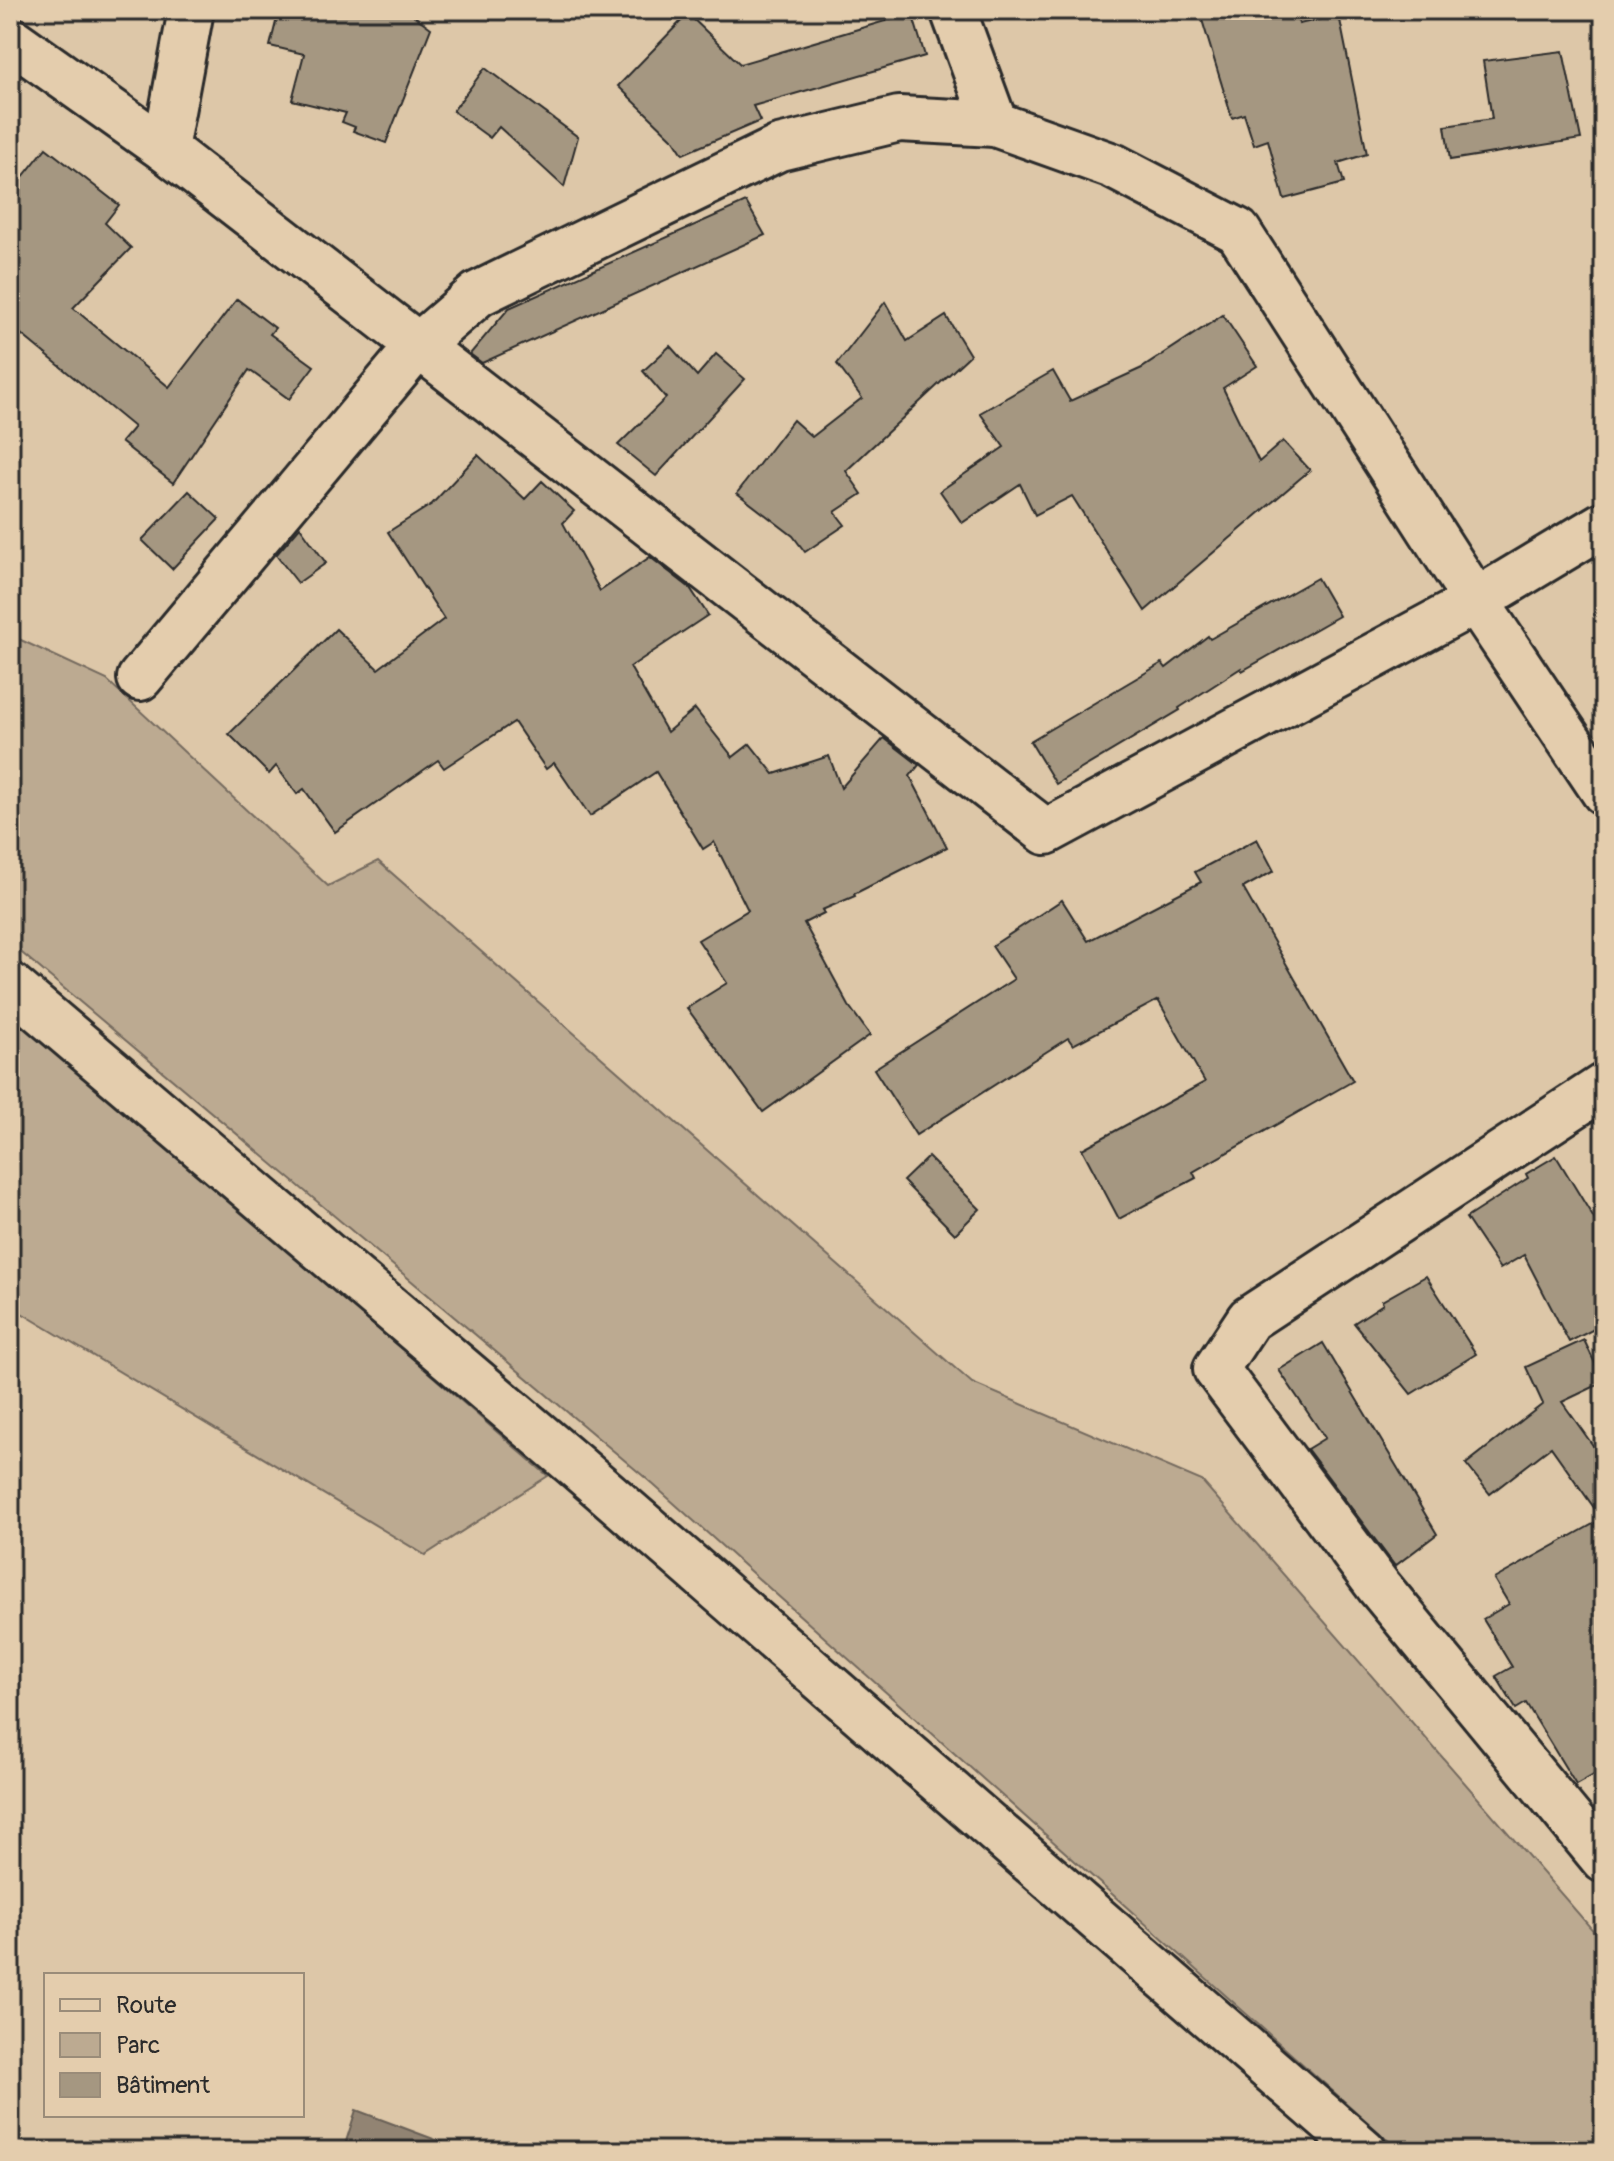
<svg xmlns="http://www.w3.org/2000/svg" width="1614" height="2161" viewBox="0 0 1614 2161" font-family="Pangolin,sans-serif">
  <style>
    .green { fill: #bcaa91; stroke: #746a5e; stroke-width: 2 }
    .water { fill: #928473; stroke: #696056; stroke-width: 2 }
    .building { fill: #a59781; stroke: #2b2b2b; stroke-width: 2 }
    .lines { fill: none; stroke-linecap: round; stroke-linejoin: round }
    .street-casing { stroke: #2b2b2b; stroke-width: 50 }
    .street { stroke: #e4cdad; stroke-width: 44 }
  </style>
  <rect width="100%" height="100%" fill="#ddc7a8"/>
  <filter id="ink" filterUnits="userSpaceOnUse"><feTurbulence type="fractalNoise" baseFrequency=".0125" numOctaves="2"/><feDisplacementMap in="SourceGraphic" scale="16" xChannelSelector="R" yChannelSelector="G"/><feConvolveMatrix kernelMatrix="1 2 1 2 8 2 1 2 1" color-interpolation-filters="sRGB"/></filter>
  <g filter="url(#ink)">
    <g class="green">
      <polygon points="10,635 107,680 328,886 378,861 972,1383 1202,1481 1604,1943 1604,2151 1400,2151 648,1480 10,943"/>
      <polygon points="10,1010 548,1476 425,1555 10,1306"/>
    </g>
    <polygon class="water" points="356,2110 444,2143 454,2151 343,2151"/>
    <g class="building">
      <polygon points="279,10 406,10 431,28 386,143 353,131 355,127 342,122 346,113 292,100 304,54 270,46"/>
      <polygon points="1199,10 1295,10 1299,24 1339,15 1367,154 1338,163 1344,183 1284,199 1268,140 1254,145 1244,114 1232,118"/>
      <polygon points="912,13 925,56 753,106 760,121 683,154 674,140 618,86 688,14 740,64"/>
      <polygon points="1563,51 1581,139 1450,160 1445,126 1492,119 1483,61"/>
      <polygon points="485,68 578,137 564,187 499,127 490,138 453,111"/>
      <polygon points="46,148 119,205 105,223 131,248 73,308 169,387 237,299 275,328 270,334 314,366 289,399 249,370 173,483 121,442 134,427 10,325 10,193"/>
      <polygon points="746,202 765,235 482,363 470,354 509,308"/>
      <polygon points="885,302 907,341 946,316 970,355 846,471 862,494 835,512 845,525 805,552 793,536 737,493 793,420 812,437 862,398 837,364"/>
      <polygon points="1223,315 1257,366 1223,388 1259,462 1283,441 1310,470 1145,611 1072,496 1035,515 1020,484 962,523 940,491 1004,447 980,413 1053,371 1070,401 1142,368"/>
      <polygon points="670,346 697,376 716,354 745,379 656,476 618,445 666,398 643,371"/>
      <polygon points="478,455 525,499 542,481 574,511 563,523 600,591 650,557 690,588 708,615 630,667 667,732 695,709 733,757 750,744 774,774 829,756 841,788 884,738 919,765 910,776 947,847 854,894 855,896 822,910 824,913 804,923 849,1006 870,1035 763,1112 687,1008 727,983 698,940 748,910 714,842 703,849 656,772 590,816 554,763 546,769 514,722 444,768 438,760 335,832 304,789 297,794 276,766 269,774 229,734 336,629 378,669 444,619 388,532 432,504"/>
      <polygon points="189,491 219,519 172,569 142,540"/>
      <polygon points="300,527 326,563 298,583 276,555"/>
      <polygon points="1317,578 1339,616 1242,671 1241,668 1179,708 1180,710 1056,784 1030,741 1162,663 1166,668 1208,636 1210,639"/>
      <polygon points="1257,839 1274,871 1243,888 1353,1081 1193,1172 1196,1178 1119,1219 1082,1149 1205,1082 1158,1000 1073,1045 1068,1038 916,1135 874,1069 1014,979 992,946 1062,900 1088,941 1201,882 1195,872"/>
      <polygon points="1556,1156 1604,1235 1604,1324 1569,1342 1524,1255 1500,1269 1466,1218 1528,1178 1526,1174"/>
      <polygon points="928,1157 980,1209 955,1234 903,1181"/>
      <polygon points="1426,1276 1476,1354 1411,1394 1354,1323 1383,1304 1382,1301"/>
      <polygon points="1584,1340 1604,1382 1562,1402 1604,1461 1604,1769 1576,1785 1526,1703 1516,1709 1496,1676 1512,1667 1483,1619 1509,1604 1494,1579 1602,1519 1551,1447 1490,1494 1466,1464 1543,1404 1526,1367"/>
      <polygon points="1323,1343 1437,1534 1395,1566 1307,1449 1325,1438 1279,1370"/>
    </g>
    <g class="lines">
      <g class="street-casing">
        <g id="street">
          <polyline points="953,10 995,124"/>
          <polyline points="10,39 165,149 1046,832 1476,601 1604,524"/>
          <polyline points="165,149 191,10"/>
          <polyline points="140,678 418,346 478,294 779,148 899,119 995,124 1113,166 1238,231 1476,601 1604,792"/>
          <polyline points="10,985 576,1466 1364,2151"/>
          <polyline points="1604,1086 1249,1319 1216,1369 1379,1587 1604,1860"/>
        </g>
      </g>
      <use href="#street" class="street"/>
    </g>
  </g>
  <rect width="1614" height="2161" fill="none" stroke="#e4cdad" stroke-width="40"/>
  <rect x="20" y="20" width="1574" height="2121" fill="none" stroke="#2b2b2b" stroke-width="3" filter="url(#ink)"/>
  <rect x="44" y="1973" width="260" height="144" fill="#e4cdad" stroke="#9a8c79" stroke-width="2"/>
  <rect x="60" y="1999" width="40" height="12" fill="#e4cdad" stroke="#9a8c79" stroke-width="2"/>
  <text x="116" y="2013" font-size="24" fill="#2b2b2b">Route</text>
  <rect x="60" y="2033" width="40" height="24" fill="#bcaa91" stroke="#9a8c79" stroke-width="2"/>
  <text x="116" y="2053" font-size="24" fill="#2b2b2b">Parc</text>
  <rect x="60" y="2073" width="40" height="24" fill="#a59781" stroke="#9a8c79" stroke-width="2"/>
  <text x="116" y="2093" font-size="24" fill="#2b2b2b">Bâtiment</text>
</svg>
